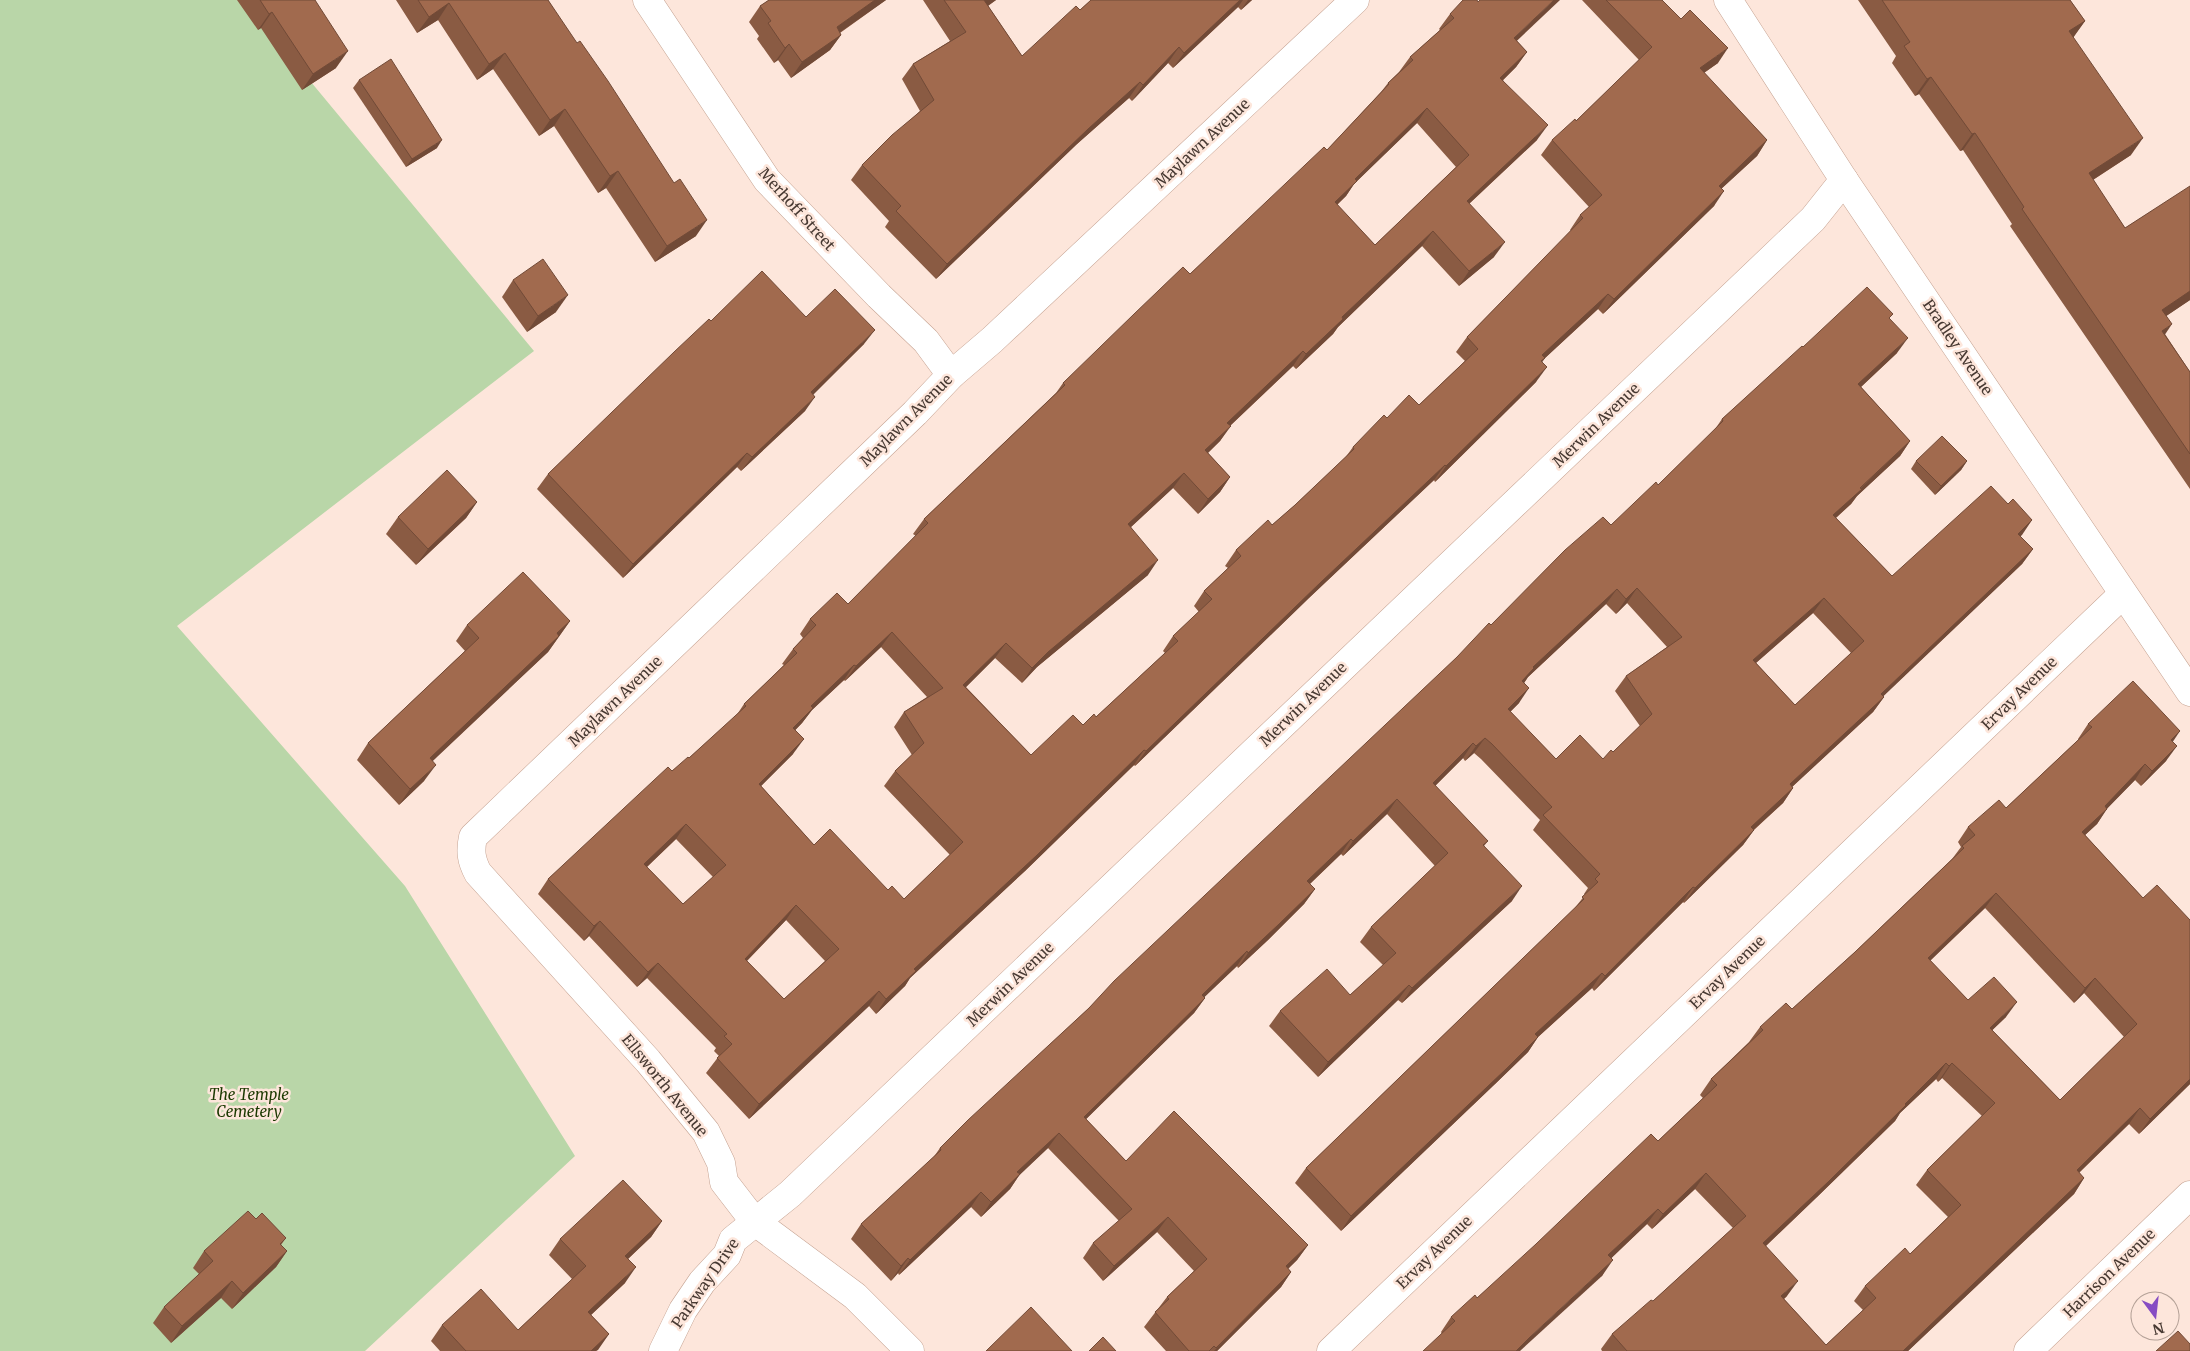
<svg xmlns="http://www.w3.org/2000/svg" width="2190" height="1351" viewBox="0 0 2190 1351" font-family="Merriweather,serif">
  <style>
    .green { fill: #b9d6a8 }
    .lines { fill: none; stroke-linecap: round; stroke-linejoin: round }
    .street-casing { stroke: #c5a291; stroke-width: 29 }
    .street { stroke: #fff; stroke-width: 28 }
    .wall { fill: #8a5b43; fill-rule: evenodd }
    .shaded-wall { fill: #714a37 }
    .building { fill: #a16a4e; stroke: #714a37; fill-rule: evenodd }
    .labels { text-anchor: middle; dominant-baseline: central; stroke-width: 5; stroke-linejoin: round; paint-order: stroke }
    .street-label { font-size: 15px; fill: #473932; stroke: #fde6db }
    .park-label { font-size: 15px; font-style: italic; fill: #1b3900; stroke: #fde6db }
  </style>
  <rect width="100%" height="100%" fill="#fde6db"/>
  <polygon class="green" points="0,0 243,0 534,351 177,626 405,886 575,1156 365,1351 0,1351"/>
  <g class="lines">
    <g class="street-casing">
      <g id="street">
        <polyline points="647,0 767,180 879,296 926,341 951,375"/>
        <polyline points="1728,0 1844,180 2190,692"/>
        <polyline points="663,1351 683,1310 702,1282 727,1255 733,1240 790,1194 1813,219 1844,180"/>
        <path d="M910 1351 855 1296 754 1221 724 1182 721 1163 706 1132 648 1061 478 873C471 860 470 851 473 837L915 413 951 375 992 340 1355 0"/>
        <polyline points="1331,1351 2123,594"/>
        <polyline points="2028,1351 2190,1195"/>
      </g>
    </g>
    <use href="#street" class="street"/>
  </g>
  <g class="wall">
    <polygon points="237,0 315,0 336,68 302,90 261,28 258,30"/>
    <polygon points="396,0 548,0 696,236 655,262 606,188 598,193 554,126 539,136 493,69 477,80 438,20 417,33"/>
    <polygon points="769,0 886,0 840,33 841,35 830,50 791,78 778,60 774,63 757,39 759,36 749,22 760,6"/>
    <polygon points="923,0 996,0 988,6 1022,56 1080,10 1091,0 1252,0 1241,10 1238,7 1173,68 1168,63 1132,101 1129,98 1077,144 936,279 885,227 889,221 851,180 862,165 920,111 902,79 913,64 950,41"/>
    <path d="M1582 0H1662L1718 63 1704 73 1767 140 1757 156 1721 189 1714 206 1603 314 1598 309 1545 358 1542 362 1536 382 1435 482 1434 480 1310 597 1135 766 1134 765 1025 871 910 978 905 986 876 1014 869 1006 749 1119 706 1073 719 1056 714 1051 716 1048 647 978 637 987 589 936 584 941 538 894 548 879 672 771 689 758 736 716 744 704 784 665 782 664 793 649 803 638 800 634 810 619 848 604 916 536 913 534 924 519 1056 393 1063 383 1190 274 1327 150 1381 92 1388 83 1399 72 1410 57 1440 30 1439 29 1450 14 1517 41 1527 52 1516 67 1503 80 1537 140 1469 204 1494 257 1459 286 1422 246 1338 327 1333 334 1296 369 1293 366 1230 426 1220 441 1208 453 1230 477 1220 492 1198 514 1173 488 1131 527 1148 575 1037 667 1022 683 995 658 966 687 1031 755 1096 717 1165 653 1163 651 1173 636 1199 612 1194 606 1204 591 1228 568 1225 566 1236 550 1272 525 1295 505 1345 458 1353 447 1387 418 1419 405 1465 361 1456 352 1467 337 1571 231 1570 230 1580 215 1589 207 1541 155 1552 140 1576 121 1639 60ZM1417 123 1456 167 1375 245 1337 205 1346 196 1354 184ZM881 647 927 697 904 712 894 727 912 755 895 771 884 786 950 855 904 899 888 890 814 845 761 786 793 754 795 730 802 723 812 710 844 680 845 681ZM676 839 713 877 683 904 647 867ZM786 920 825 961 784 999 747 961Z"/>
    <polygon points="1858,0 2070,0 2085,21 2073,37 2131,155 2093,180 2125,228 2190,187 2190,300 2166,316 2165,334 2190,372 2190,489 2010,226 2012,224 1963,150 1960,151 1919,94 1915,96 1892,63 1896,56"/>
    <polygon points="359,80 437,148 406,167 353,88"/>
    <polygon points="513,280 556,312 527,332 502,297"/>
    <polygon points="806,317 864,344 813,394 805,411 741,471 737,467 623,578 537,489 548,474 711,321"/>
    <path d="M1890 319 1897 353 1861 387 1910 441 1900 456 1857 496 1851 504 1836 518 1892 576 2008 504 2032 520 2020 536 2033 549 2022 564 1883 696 1884 697 1873 712 1792 787 1793 788 1783 803 1754 830 1743 845 1684 903 1683 902 1594 991 1592 988 1538 1037 1528 1052 1495 1084 1341 1231 1295 1183 1306 1168 1574 909 1585 895 1584 894 1588 888 1533 830 1540 820 1481 759 1474 753 1465 761 1463 758 1435 786 1488 841 1484 846 1512 901 1402 1003 1398 1000 1318 1077 1269 1026 1280 1011 1350 995 1383 965 1360 942 1371 927 1435 866 1387 814 1343 856 1341 854 1310 884 1315 889 1304 904 1268 940 1238 968 1237 966 1204 997 1205 998 1194 1013 1086 1119 1126 1161 1308 1245 1297 1260 1288 1269 1291 1272 1281 1287 1217 1351H1166L1144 1327 1167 1297 1194 1271 1157 1232 1103 1281 1083 1258 1093 1243 1119 1221 1048 1148 1020 1174 1010 1189 981 1217 971 1207 899 1275 898 1273 891 1281 851 1239 861 1224 933 1158 940 1148 1089 1008 1491 625 1611 525 1658 485 1713 432 1722 419 1803 347ZM1627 603 1667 647 1626 676 1615 691 1640 726 1613 752 1603 759H1556L1510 712 1519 703 1524 683 1528 677 1606 604 1616 614ZM1813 613 1851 653 1795 705 1756 663Z"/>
    <polygon points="1916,461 1967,461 1961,470 1935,495 1911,469"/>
    <polygon points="477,502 466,518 416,565 386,534 398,517"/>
    <polygon points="570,621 548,652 432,761 424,781 399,805 357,760 368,743 465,651 456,641 467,625"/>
    <path d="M2088 724 2173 742 2166 761 2141 786 2135 780 2107 808 2097 824 2085 835 2143 898 2190 920V1084L2139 1134 2129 1124 2079 1173 2084 1178 2074 1194 1908 1351H1602L1601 1349 1612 1334 1653 1301 1733 1228 1695 1189 1652 1229 1647 1224 1611 1258 1602 1276 1442 1334 1441 1332 1451 1317 1477 1298 1658 1141 1703 1098 1700 1095 1711 1079 1749 1042 1760 1027 1792 1009 1855 952 1952 859 1961 847 1958 842 1968 827 2006 808 2078 740V739ZM1985 908 2074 1003 2084 993 2124 1037 2060 1100 1992 1030 2006 1017 1968 1000 1930 961ZM1942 1078 1982 1116 1927 1170 1916 1185 1948 1217 1910 1254 1865 1286 1854 1301 1863 1310 1826 1345 1784 1299 1787 1296 1766 1246 1817 1197 1895 1121 1900 1113 1936 1079 1938 1082Z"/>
    <polygon points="256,1219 286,1238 281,1245 287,1251 276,1267 232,1309 221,1298 171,1343 153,1323 164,1307 199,1274 193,1268 204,1251"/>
    <polygon points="662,1221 651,1237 628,1259 625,1283 591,1315 609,1334 596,1351 440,1351 431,1341 442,1325 518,1330 572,1279 549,1255 560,1239"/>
  </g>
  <g class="shaded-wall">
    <polygon points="875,0 886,0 826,42 837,27"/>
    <polygon points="984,0 996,0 973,16"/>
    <polygon points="1240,0 1243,0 1238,7 1173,68 1184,53"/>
    <polygon points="1248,0 1252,0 1241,10"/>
    <polygon points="1554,0 1560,0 1504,53 1514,38"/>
    <polygon points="449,3 438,20 417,33 429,17"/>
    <polygon points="272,12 261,28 258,30 269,14"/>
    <polygon points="2085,21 2073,38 2069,31"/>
    <polygon points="841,35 830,50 791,78 802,62"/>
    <polygon points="789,44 778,60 774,63 785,48"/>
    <polygon points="1179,47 1168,63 1132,101 1143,85"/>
    <polygon points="1728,48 1718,63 1689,83 1700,68"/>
    <polygon points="348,51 336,68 302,90 313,74"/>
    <polygon points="1527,52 1516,67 1490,93 1500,78"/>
    <polygon points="505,53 493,69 477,80 489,64"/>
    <polygon points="1931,77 1919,94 1915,96 1927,79"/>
    <polygon points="1140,82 1129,98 1077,144 936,279 947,264 1088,129"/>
    <polygon points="1427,108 1417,123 1354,184 1346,196 1324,217 1335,202 1355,179"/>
    <polygon points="565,109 554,126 539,136 550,120"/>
    <polygon points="1548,125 1537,140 1456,216 1467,201"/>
    <polygon points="1975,133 1963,150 1960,151 1972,134"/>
    <polygon points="2143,138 2131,155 2077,190 2089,173"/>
    <polygon points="442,140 437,148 406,167 412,159"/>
    <polygon points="1767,140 1757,156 1708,201 1719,186"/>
    <polygon points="618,171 606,188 598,193 610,176"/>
    <polygon points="1724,191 1714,206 1603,314 1614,299"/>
    <polygon points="707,220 696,236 655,262 667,246"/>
    <polygon points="1433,231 1422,246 1338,327 1333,334 1296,369 1306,354 1342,317"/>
    <polygon points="1505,242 1494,257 1459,286 1469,271"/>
    <polygon points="2190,291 2190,300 2150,327 2162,310"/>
    <polygon points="1608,294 1598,309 1544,359 1545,358 1534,373 1542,355"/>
    <polygon points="568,295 556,312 527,332 538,316"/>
    <polygon points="2172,324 2160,342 2162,331"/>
    <polygon points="875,330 864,344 801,407 811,392"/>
    <polygon points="1908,338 1897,353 1848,399 1858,384"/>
    <polygon points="1303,351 1293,366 1217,438 1227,423"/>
    <polygon points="1547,367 1536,382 1435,482 1446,466"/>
    <polygon points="815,397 805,411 741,471 752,457"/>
    <polygon points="1231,426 1220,441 1195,465 1205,450"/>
    <polygon points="1910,441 1900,456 1857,496 1851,504 1822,530 1833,515"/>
    <polygon points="747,453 737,467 623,578 633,564"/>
    <polygon points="1967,461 1961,470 1935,495 1941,486"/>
    <polygon points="1445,465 1434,480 1310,597 1135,766 1146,751 1321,582"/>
    <polygon points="1184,473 1173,488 1118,539 1128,524"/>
    <polygon points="1230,477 1220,492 1198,514 1208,499"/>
    <polygon points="477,502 466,518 416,565 428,549"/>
    <polygon points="2032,520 2022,535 2007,549 2018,534"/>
    <polygon points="2033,549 2022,564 1870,709 1881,694"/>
    <polygon points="1158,560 1148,575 1037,667 1022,683 1032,668 1048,652"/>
    <polygon points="1637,588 1627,603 1616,614 1626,599"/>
    <polygon points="1617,589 1606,604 1528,677 1524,683 1522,681 1533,667"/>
    <polygon points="1824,598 1813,613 1742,675 1753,660"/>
    <polygon points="570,621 548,652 418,775 430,758"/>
    <polygon points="892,632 881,647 845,681 856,666"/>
    <polygon points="1006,643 995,658 953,700 963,685"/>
    <polygon points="854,665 844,680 812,710 802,723 783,743 793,728 811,706"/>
    <polygon points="1529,688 1519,703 1498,724 1508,709"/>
    <polygon points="1884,697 1873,712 1779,799 1790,784"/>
    <polygon points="2180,731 2170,746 2171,740"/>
    <polygon points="1485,738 1474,753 1465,761 1476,746"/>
    <polygon points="804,739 793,754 748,799 759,784"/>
    <polygon points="1473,743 1463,758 1423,798 1433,783"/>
    <polygon points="2177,746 2166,761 2141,786 2152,771"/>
    <polygon points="1144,750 1134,765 1025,871 910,978 905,986 876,1014 886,999 914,969"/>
    <polygon points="2145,764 2135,780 2102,814 2107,809 2097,824 2071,848 2082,832 2105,806"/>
    <polygon points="436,765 424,781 399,805 410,789"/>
    <polygon points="1793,788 1783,803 1740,842 1751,827"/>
    <polygon points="1397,799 1387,814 1343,856 1353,841"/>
    <polygon points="686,824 676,839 634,879 644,864"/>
    <polygon points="1754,830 1743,845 1684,903 1695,888"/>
    <polygon points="1351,839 1341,854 1297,896 1307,881"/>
    <polygon points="1522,886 1512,901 1402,1003 1412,988"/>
    <polygon points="1693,887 1683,902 1594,991 1605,976"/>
    <polygon points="1315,889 1304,904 1268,940 1238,968 1248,953"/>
    <polygon points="1996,893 1985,908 1917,973 1928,958"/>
    <polygon points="796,905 786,920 734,974 745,959"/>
    <polygon points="600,921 589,936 584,941 594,926"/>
    <polygon points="1247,951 1237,966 1191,1010 1202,995"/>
    <polygon points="658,963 647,978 637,987 648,972"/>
    <polygon points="1602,973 1592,988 1538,1037 1528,1052 1495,1084 1341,1231 1351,1216 1535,1034"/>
    <polygon points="2095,978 2084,993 2074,1003 2085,988"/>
    <polygon points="1409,985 1398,1000 1318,1077 1328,1062"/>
    <polygon points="879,991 869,1006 749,1119 759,1104"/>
    <polygon points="1205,998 1194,1013 1073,1132 1084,1117"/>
    <polygon points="2017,1002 2006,1017 1979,1043 1990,1028"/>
    <polygon points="1946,1063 1936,1079 1900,1113 1895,1121 1817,1197 1753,1258 1763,1243"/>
    <polygon points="1952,1063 1942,1078 1938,1082 1949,1066"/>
    <polygon points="2190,1079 2190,1084 2139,1134 2150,1119"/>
    <polygon points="2140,1108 2129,1124 2066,1185 2077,1170"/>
    <polygon points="1059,1133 1048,1148 1007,1187 1017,1172"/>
    <polygon points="1706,1173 1695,1189 1652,1229 1663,1214"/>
    <polygon points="1020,1174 1010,1189 981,1217 991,1202"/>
    <polygon points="2084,1178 2074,1194 1908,1351 1903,1351"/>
    <polygon points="981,1192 971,1207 899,1275 910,1260"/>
    <polygon points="1658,1209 1647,1224 1598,1271 1608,1255"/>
    <polygon points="1168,1217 1157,1232 1103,1281 1114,1266"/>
    <polygon points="662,1221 651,1237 614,1272 625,1256"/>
    <polygon points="1308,1245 1297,1260 1275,1281 1286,1266"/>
    <polygon points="287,1251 276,1267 232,1309 243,1293"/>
    <polygon points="908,1258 898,1273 891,1281 901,1266"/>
    <polygon points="1613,1260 1602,1276 1520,1351 1516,1351 1530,1337"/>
    <polygon points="636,1267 625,1283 577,1328 588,1312"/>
    <polygon points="1291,1272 1281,1287 1217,1351 1214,1351"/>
    <polygon points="232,1281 221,1298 171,1343 182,1326"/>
    <polygon points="1798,1281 1787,1296 1770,1311 1781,1296"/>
    <polygon points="609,1334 598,1350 596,1351 591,1351"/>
  </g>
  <g class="building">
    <polygon points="260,0 315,0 348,51 313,74 272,12 269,14"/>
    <polygon points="418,0 548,0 577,43 580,41 608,81 674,183 680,179 707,220 667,246 618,171 610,176 565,109 550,120 505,53 489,64 449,3 429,17"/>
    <polygon points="769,0 875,0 837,27 841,35 802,62 789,44 785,48 768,23 771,21 760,6"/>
    <polygon points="944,0 984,0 1022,56 1076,6 1080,10 1091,0 1240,0 1184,53 1179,47 1143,85 1140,82 1088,129 947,264 896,211 901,206 862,165 892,135 934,100 913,64 966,32"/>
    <path d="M1463 0H1477L1478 2 1480 0H1554L1514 38 1527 52 1500 78 1548 125 1467 201 1505 242 1469 271 1433 231 1342 317 1343 319 1306 354 1303 351 1227 423 1231 426 1205 450 1230 477 1208 499 1184 473 1128 524 1158 560 1048 652 1032 668 1006 643 963 685 1031 755 1073 715 1083 725 1094 714 1096 717 1178 641 1173 636 1212 599 1204 591 1241 556 1236 550 1268 520 1272 525 1295 505 1354 449 1353 447 1384 415 1387 418 1409 395 1419 405 1478 349 1467 337 1583 218 1580 215 1602 195 1552 140 1575 119 1576 121 1652 47 1606 0H1662L1681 19 1690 10 1728 48 1700 68 1767 140 1719 186 1724 191 1614 299 1608 294 1542 355 1545 358 1541 361 1547 367 1446 466 1445 465 1321 582 1146 751 1144 750 1036 856 914 969 916 971 886 999 879 991 759 1104 717 1058 732 1044 724 1036 727 1034 658 963 648 972 600 921 594 926 548 879 668 767 672 771 688 757 689 758 746 706 744 704 797 653 793 649 816 625 810 619 837 593 848 604 928 523 924 519 1065 385 1063 383 1134 314 1183 267 1190 274 1324 147 1327 150 1389 84 1388 83 1413 60 1410 57 1454 18 1450 14ZM1427 108 1469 155 1375 245 1335 202 1357 181 1355 179ZM892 632 943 688 904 712 924 743 895 771 963 842 904 899 892 886 888 890 830 829 814 845 759 784 804 739 793 728 813 708 811 706 854 665 856 666ZM686 824 726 865 683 904 644 864ZM796 905 839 949 784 999 745 959Z"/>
    <polygon points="1882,0 2070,0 2085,21 2069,31 2143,138 2089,173 2125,228 2190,186 2190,291 2162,310 2172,324 2162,331 2190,372 2190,454 2022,209 2024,207 1975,133 1972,134 1931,77 1927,79 1904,46 1910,42"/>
    <polygon points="391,59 442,140 412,159 359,80"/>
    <polygon points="543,259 568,295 538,316 513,280"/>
    <polygon points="762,271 806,317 835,289 875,330 811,392 815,397 752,457 747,453 633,564 548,474 674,352 709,319 711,321"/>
    <path d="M1867 287 1893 314 1889 318 1908 338 1858 384 1910 441 1860 488 1862 489 1833 515 1892 576 1991 486 2008 504 2013 499 2032 520 2018 534 2033 549 1881 694 1884 697 1790 784 1793 788 1751 827 1754 830 1695 888 1693 887 1605 976 1602 973 1535 1034 1538 1037 1506 1069 1351 1216 1306 1168 1584 899 1582 897 1598 882 1595 879 1600 874 1543 815 1552 807 1492 744 1485 738 1476 746 1473 743 1433 783 1488 841 1483 845 1522 886 1412 988 1409 985 1328 1062 1280 1011 1327 969 1350 995 1396 953 1371 927 1448 853 1397 799 1353 841 1351 839 1307 881 1315 889 1278 925 1248 953 1247 951 1202 995 1205 998 1084 1117 1126 1161 1174 1111 1308 1245 1286 1266 1291 1272 1216 1348 1214 1346 1209 1351H1189L1155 1312 1169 1299 1167 1297 1207 1259 1168 1217 1114 1266 1093 1243 1132 1209 1059 1133 1017 1172 1020 1174 991 1202 981 1192 910 1260 908 1258 901 1266 861 1224 941 1150 940 1148 968 1120 1089 1008 1114 981 1457 657 1489 623 1491 625 1565 550 1603 517 1611 525 1656 482 1658 485 1723 421 1722 419 1802 346 1803 347ZM1637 588 1682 637 1626 676 1652 714 1613 752 1611 750 1603 759 1580 735 1556 759 1508 709 1529 688 1522 681 1534 668 1533 667 1617 589 1626 599ZM1824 598 1864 641 1795 705 1753 660Z"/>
    <polygon points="1942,436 1967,461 1941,486 1916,461"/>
    <polygon points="447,470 477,502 428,549 398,517"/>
    <polygon points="523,572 570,621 557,633 559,636 430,758 436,765 410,789 368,743 479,638 467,625"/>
    <path d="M2133 681 2180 731 2171 740 2177 746 2152 771 2145 764 2105 806 2107 809 2082 832 2143 898 2157 885 2190 920V1079L2150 1119 2140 1108 2077 1170 2084 1178 1903 1351H1627L1612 1334 1651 1300 1653 1301 1746 1216 1706 1173 1663 1214 1658 1209 1608 1255 1613 1260 1530 1337 1516 1351H1423L1455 1321 1451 1317 1475 1295 1477 1298 1536 1244 1651 1134 1658 1141 1717 1085 1711 1079 1763 1030 1760 1027 1786 1003 1792 1009 1855 952 1964 848 1962 846 1975 835 1968 827 1999 800 2006 808 2092 727 2088 724ZM1996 893 2085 988 2095 978 2137 1024 2060 1100 1990 1028 2017 1002 1994 977 1968 1000 1928 958ZM1946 1063 1949 1066 1952 1063 1995 1103 1927 1170 1961 1205 1910 1254 1905 1248 1865 1286 1876 1298 1826 1345 1781 1296 1798 1281 1763 1243 1828 1182 1906 1105 1905 1104Z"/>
    <polygon points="623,1180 662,1221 625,1256 636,1267 588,1312 609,1334 591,1351 466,1351 442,1325 481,1289 518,1330 586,1266 560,1239"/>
    <polygon points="248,1211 256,1219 262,1213 286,1238 280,1244 287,1251 243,1293 232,1281 182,1326 164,1307 213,1261 204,1251"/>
    <polygon points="1031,1307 1072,1351 986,1351"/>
    <polygon points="2178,1331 2190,1344 2190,1351 2156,1351"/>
    <polygon points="1103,1337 1116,1351 1089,1351"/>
  </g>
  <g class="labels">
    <g class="street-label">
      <text transform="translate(1202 143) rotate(-43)">Maylawn Avenue</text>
      <text transform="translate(797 209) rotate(48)">Merhoff Street</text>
      <text transform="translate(1958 347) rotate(56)">Bradley Avenue</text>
      <text transform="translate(906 420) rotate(-45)">Maylawn Avenue</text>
      <text transform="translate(1596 425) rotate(-44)">Merwin Avenue</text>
      <text transform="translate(2019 693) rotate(-44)">Ervay Avenue</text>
      <text transform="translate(615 701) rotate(-44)">Maylawn Avenue</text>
      <text transform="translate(1303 704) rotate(-44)">Merwin Avenue</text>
      <text transform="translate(1727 972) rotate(-44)">Ervay Avenue</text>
      <text transform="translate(1010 984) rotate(-44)">Merwin Avenue</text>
      <text transform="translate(665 1085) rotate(51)">Ellsworth Avenue</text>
      <text transform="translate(1434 1252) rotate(-44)">Ervay Avenue</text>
      <text transform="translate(2109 1273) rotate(-44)">Harrison Avenue</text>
      <text transform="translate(705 1283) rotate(-55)">Parkway Drive</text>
    </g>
    <g class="park-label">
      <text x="249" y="1094">The Temple<tspan x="249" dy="17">Cemetery</tspan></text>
    </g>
  </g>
  <g transform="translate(2155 1316) rotate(165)"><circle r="24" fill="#fde6db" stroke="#b4a197"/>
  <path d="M0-4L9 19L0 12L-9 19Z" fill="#864cc3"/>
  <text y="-8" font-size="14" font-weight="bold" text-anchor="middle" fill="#473932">N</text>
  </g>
</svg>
